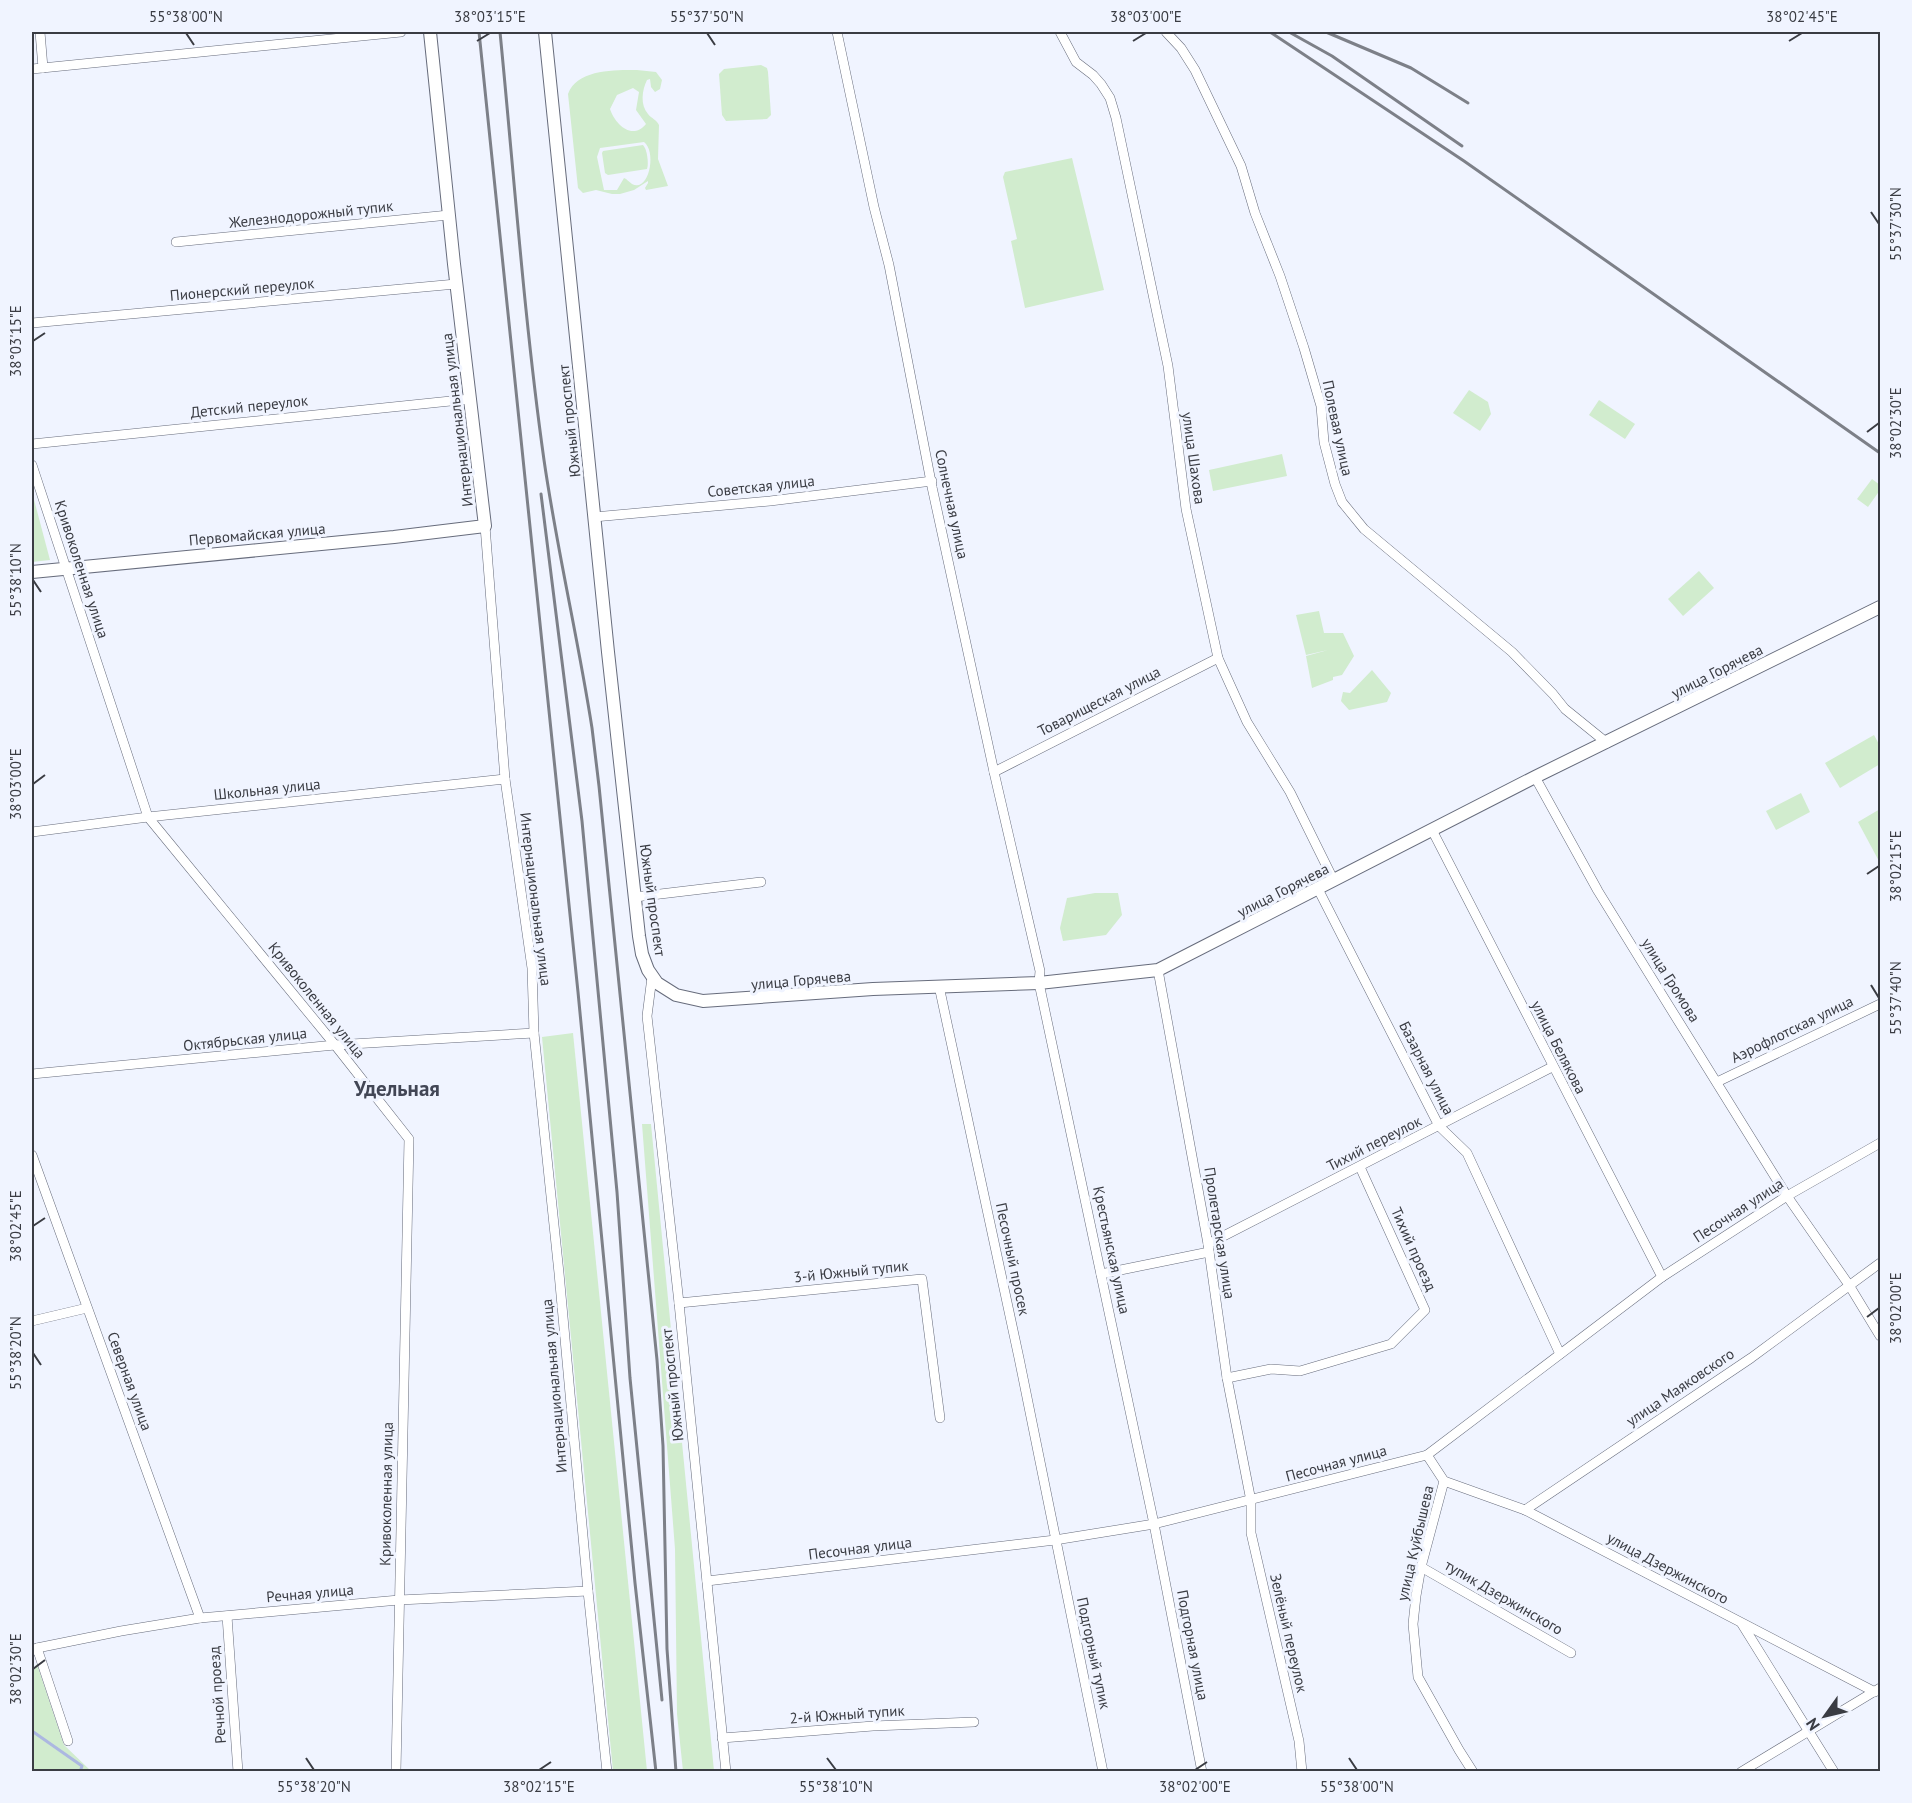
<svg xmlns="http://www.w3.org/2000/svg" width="1912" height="1803" viewBox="0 0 1912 1803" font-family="'PT Sans',sans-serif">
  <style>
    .green { fill: #d1ecce; fill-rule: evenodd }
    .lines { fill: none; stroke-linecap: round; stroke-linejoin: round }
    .stream { stroke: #acb8e1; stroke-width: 3 }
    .minor-casing { stroke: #676c7c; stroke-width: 10 }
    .major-casing { stroke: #676c7c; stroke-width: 14 }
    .minor { stroke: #fff; stroke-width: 9 }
    .major { stroke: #fff; stroke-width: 12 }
    .rail { stroke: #7d8088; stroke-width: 3 }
    .ticks { fill: none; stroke: #3a3c43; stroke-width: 2 }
    .labels { text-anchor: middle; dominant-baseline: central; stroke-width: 6; stroke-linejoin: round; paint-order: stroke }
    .street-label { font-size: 15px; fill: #3a3c43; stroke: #f0f4ff }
    .district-label { font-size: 21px; font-weight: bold; fill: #424655; stroke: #f0f4ff }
    .neatline { fill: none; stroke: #3a3c43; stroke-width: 2 }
    .ticks-label { font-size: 15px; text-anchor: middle; fill: #3a3c43 }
  </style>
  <rect width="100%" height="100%" fill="#f0f4ff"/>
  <g class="green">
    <polygon points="761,65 767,68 768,72 771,115 767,119 726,121 722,115 719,74 724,69"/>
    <path d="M637 70 656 72 662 80 660 89 655 92 651 87 650 79 647 80C642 90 640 105 648 114 652 119 656 119 659 125L658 159 668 186 646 190 645 188 648 183V181L634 190 620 194H612L596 190 583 193 578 188 568 94C577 69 615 70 637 70ZM633 88 639 92 636 110 646 124C632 141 615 124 610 109L617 95ZM644 142C657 152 649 193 632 184 629 182 627 179 624 178L617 190H604L597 157 600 148Z"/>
    <path d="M643 145C647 149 649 163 647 169L608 175 605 173 602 153 603 151Z"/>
    <polygon points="1072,158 1104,290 1025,308 1011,241 1017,239 1003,177 1005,172"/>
    <polygon points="1469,390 1488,402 1491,414 1480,431 1453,413"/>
    <polygon points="1599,400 1635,424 1625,439 1589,415"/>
    <polygon points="1282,454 1287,476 1213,491 1209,470"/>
    <polygon points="1872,479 1880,485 1880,490 1868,507 1857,499"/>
    <polygon points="32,492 50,560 32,562"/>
    <polygon points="1699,571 1714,588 1683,616 1668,599"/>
    <polygon points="1319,611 1324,633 1343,633 1354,656 1342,675 1333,677 1333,680 1312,688 1306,656 1328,650 1306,655 1296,615"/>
    <polygon points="1372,670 1391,693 1387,702 1349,710 1341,701 1343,692 1350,693"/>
    <polygon points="1874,735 1880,746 1880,764 1840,788 1825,763"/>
    <polygon points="1801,793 1810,812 1776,830 1766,811"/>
    <polygon points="1880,809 1880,863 1858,822"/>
    <polygon points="1095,893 1118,893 1122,915 1106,935 1063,941 1060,928 1067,898"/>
    <polygon points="573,1033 647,1771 613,1771 542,1037"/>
    <polygon points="651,1124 714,1771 683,1771 677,1714 675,1549 642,1124"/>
    <polygon points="37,1664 64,1745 91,1771 32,1771 32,1670"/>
  </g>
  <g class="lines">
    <polyline class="stream" points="32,1731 82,1766 80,1772"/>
    <g class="minor-casing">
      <g id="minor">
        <polyline points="40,32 43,68"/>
        <polyline points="837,32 874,207 889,265 932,487 994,772 1040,971 1039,983 1154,1524 1202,1772"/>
        <polyline points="1060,32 1076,62 1093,75 1101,84 1110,98 1116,118 1168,366 1186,509 1218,658 1247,722 1290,792 1334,881"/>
        <polyline points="1166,32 1181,48 1195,70 1241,166 1255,213 1280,276 1304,348 1321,406 1324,442 1335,484 1342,502 1364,529 1512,652 1553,694 1565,709 1607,743"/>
        <polyline points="32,69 401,32"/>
        <polyline points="176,242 449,215"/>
        <polyline points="32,323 456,284"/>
        <polyline points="32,444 470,399"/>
        <polyline points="32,465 148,817 335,1045 409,1139 396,1772"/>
        <polyline points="594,517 770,501 932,481"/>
        <polyline points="485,526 505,779 532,968 534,1033 559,1273 588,1591 607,1772"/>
        <polyline points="994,772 1218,658"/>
        <polyline points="1535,777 1598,891 1664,998 1787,1196 1849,1285 1880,1336"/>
        <polyline points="1432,830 1662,1277"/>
        <polyline points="32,832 148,817 505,779"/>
        <polyline points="1318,889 1439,1126 1467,1153 1560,1354"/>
        <polyline points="635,897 761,882"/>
        <polyline points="1158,970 1208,1244 1227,1378 1251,1501 1251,1533 1299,1741 1302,1772"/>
        <polyline points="652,977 647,1016 679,1303 726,1772"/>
        <polyline points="939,986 1019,1358 1103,1772"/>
        <polyline points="32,1074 335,1045 534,1033"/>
        <polyline points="1717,1082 1880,1004"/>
        <polyline points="32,1155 200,1618"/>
        <polyline points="1208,1244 1552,1067"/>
        <polyline points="1101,1274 1209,1252"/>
        <polyline points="679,1303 922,1279 940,1418"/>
        <polyline points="32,1321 87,1308"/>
        <polyline points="1227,1378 1271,1369 1300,1371 1391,1344 1425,1310 1360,1167"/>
        <polyline points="1427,1455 1444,1481 1421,1567 1416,1596 1413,1624 1418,1677 1459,1750 1473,1772"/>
        <polyline points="1444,1481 1525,1510 1875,1692"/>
        <polyline points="1525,1510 1751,1358 1880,1263"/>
        <polyline points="1421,1567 1571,1653"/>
        <polyline points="707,1581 1055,1540 1154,1524 1427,1455 1662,1277 1787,1196 1880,1143"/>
        <polyline points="227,1616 238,1772"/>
        <polyline points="1742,1624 1834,1772"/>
        <polyline points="37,1648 121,1631 200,1618 399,1600 588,1591"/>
        <polyline points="32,1651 37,1648 68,1741"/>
        <polyline points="722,1738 873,1726 974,1722"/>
        <polyline points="1741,1772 1880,1688"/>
      </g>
    </g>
    <g class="major-casing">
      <g id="major">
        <polyline points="545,32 608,652 639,936 642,954 648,970 657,983 676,995 703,1001 873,989 1039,983 1158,970 1535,777 1880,607"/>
        <polyline points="32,572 394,537 485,526 454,264 430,32"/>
      </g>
    </g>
    <use href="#minor" class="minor"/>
    <use href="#major" class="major"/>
    <g class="rail">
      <polyline points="479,32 578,992 635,1583 656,1772"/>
      <path d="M500 32C514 174 524 318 544 460 557 550 578 638 592 728L599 786 657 1360 663 1446 667 1649 676 1772"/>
      <polyline points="1270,32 1464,161 1880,453"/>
      <polyline points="1289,32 1332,56 1462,146"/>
      <polyline points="1326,32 1411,68 1468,103"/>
      <polyline points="541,494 582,821 617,1192 630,1378 662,1700"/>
    </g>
  </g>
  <path class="ticks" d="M186 33 194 45M707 33 715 45M477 41 490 33M1133 41 1146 33M1789 41 1802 33M1871 212 1879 224M33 341 45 333M1867 432 1879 423M33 580 41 592M33 784 45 775M1867 874 1879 866M1871 985 1879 998M33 1226 45 1218M1867 1317 1879 1308M33 1353 41 1365M33 1669 45 1660M306 1758 314 1770M827 1758 836 1770M1349 1758 1357 1770M539 1770 551 1762M1195 1770 1207 1762"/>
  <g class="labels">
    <g class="street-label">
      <text transform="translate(311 214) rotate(-6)">Железнодорожный тупик</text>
      <text transform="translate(242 289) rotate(-5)">Пионерский переулок</text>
      <text transform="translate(249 406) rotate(-6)">Детский переулок</text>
      <text transform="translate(457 420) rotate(-97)">Интернациональная улица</text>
      <text transform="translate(569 421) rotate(-96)">Южный проспект</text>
      <text transform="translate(1338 428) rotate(78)">Полевая улица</text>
      <text transform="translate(1194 458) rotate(82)">улица Шахова</text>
      <text transform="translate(761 486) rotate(-6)">Советская улица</text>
      <text transform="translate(952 504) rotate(78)">Солнечная улица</text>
      <text transform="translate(257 534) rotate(-5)">Первомайская улица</text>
      <text transform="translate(82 569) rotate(72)">Кривоколенная улица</text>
      <text transform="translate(1717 671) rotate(-27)">улица Горячева</text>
      <text transform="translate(1099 701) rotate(-27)">Товарищеская улица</text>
      <text transform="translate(267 789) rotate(-6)">Школьная улица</text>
      <text transform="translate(1283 890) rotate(-27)">улица Горячева</text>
      <text transform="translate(536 899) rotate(83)">Интернациональная улица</text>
      <text transform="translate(653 900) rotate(82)">Южный проспект</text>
      <text transform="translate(801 980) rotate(-5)">улица Горячева</text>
      <text transform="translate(1671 980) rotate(58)">улица Громова</text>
      <text transform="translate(317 1000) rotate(51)">Кривоколенная улица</text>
      <text transform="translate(1792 1029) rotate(-26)">Аэрофлотская улица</text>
      <text transform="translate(245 1039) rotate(-6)">Октябрьская улица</text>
      <text transform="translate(1559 1047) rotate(63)">улица Белякова</text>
      <text transform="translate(1427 1068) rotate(63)">Базарная улица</text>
      <text transform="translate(1374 1143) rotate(-27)">Тихий переулок</text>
      <text transform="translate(1738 1210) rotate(-33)">Песочная улица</text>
      <text transform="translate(1220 1233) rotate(81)">Пролетарская улица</text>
      <text transform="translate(1414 1249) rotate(66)">Тихий проезд</text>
      <text transform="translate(1112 1250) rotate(78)">Крестьянская улица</text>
      <text transform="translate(1013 1259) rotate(78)">Песочный просек</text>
      <text transform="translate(851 1271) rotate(-6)">3-й Южный тупик</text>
      <text transform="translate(130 1381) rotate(70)">Северная улица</text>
      <text transform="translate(672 1385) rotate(-96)">Южный проспект</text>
      <text transform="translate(554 1386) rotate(-95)">Интернациональная улица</text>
      <text transform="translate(1680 1387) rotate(-34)">улица Маяковского</text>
      <text transform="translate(1336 1463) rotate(-15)">Песочная улица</text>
      <text transform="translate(386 1494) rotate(-89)">Кривоколенная улица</text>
      <text transform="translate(1415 1543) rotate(-77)">улица Куйбышева</text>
      <text transform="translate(860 1548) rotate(-7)">Песочная улица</text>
      <text transform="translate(1668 1568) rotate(28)">улица Дзержинского</text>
      <text transform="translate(310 1593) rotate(-5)">Речная улица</text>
      <text transform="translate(1504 1597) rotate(30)">тупик Дзержинского</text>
      <text transform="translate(1289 1633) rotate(77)">Зелёный переулок</text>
      <text transform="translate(1193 1645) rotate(79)">Подгорная улица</text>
      <text transform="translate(1094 1653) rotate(78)">Подгорный тупик</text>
      <text transform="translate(217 1695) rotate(-94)">Речной проезд</text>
      <text transform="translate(847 1714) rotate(-4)">2-й Южный тупик</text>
    </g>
    <g class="district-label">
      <text x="397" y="1088">Удельная</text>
    </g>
  </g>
  <rect width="1912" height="1803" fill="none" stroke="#f0f4ff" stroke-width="66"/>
  <g transform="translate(1825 1716) rotate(236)" stroke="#f0f4ff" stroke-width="4.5" paint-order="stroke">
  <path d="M0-4.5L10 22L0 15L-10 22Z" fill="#3a3c43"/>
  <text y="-9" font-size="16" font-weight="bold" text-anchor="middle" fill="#3a3c43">N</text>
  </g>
  <rect x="33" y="33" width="1846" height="1737" class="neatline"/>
  <g class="ticks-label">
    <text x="186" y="22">55°38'00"N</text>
    <text x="490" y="22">38°03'15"E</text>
    <text x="707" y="22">55°37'50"N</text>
    <text x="1146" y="22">38°03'00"E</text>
    <text x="1802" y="22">38°02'45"E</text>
    <text transform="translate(1896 224) rotate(-90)" y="5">55°37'30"N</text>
    <text transform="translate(16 341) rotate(-90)" y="5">38°03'15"E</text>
    <text transform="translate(1896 423) rotate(-90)" y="5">38°02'30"E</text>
    <text transform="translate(16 580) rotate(-90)" y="5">55°38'10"N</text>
    <text transform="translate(16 784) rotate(-90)" y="5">38°03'00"E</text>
    <text transform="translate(1896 866) rotate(-90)" y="5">38°02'15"E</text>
    <text transform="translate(1896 998) rotate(-90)" y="5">55°37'40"N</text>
    <text transform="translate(16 1226) rotate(-90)" y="5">38°02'45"E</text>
    <text transform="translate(1896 1308) rotate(-90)" y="5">38°02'00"E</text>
    <text transform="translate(16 1353) rotate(-90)" y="5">55°38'20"N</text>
    <text transform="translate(16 1669) rotate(-90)" y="5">38°02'30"E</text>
    <text x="314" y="1792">55°38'20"N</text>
    <text x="539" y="1792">38°02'15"E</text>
    <text x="836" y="1792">55°38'10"N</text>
    <text x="1195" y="1792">38°02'00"E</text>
    <text x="1357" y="1792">55°38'00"N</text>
  </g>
</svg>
